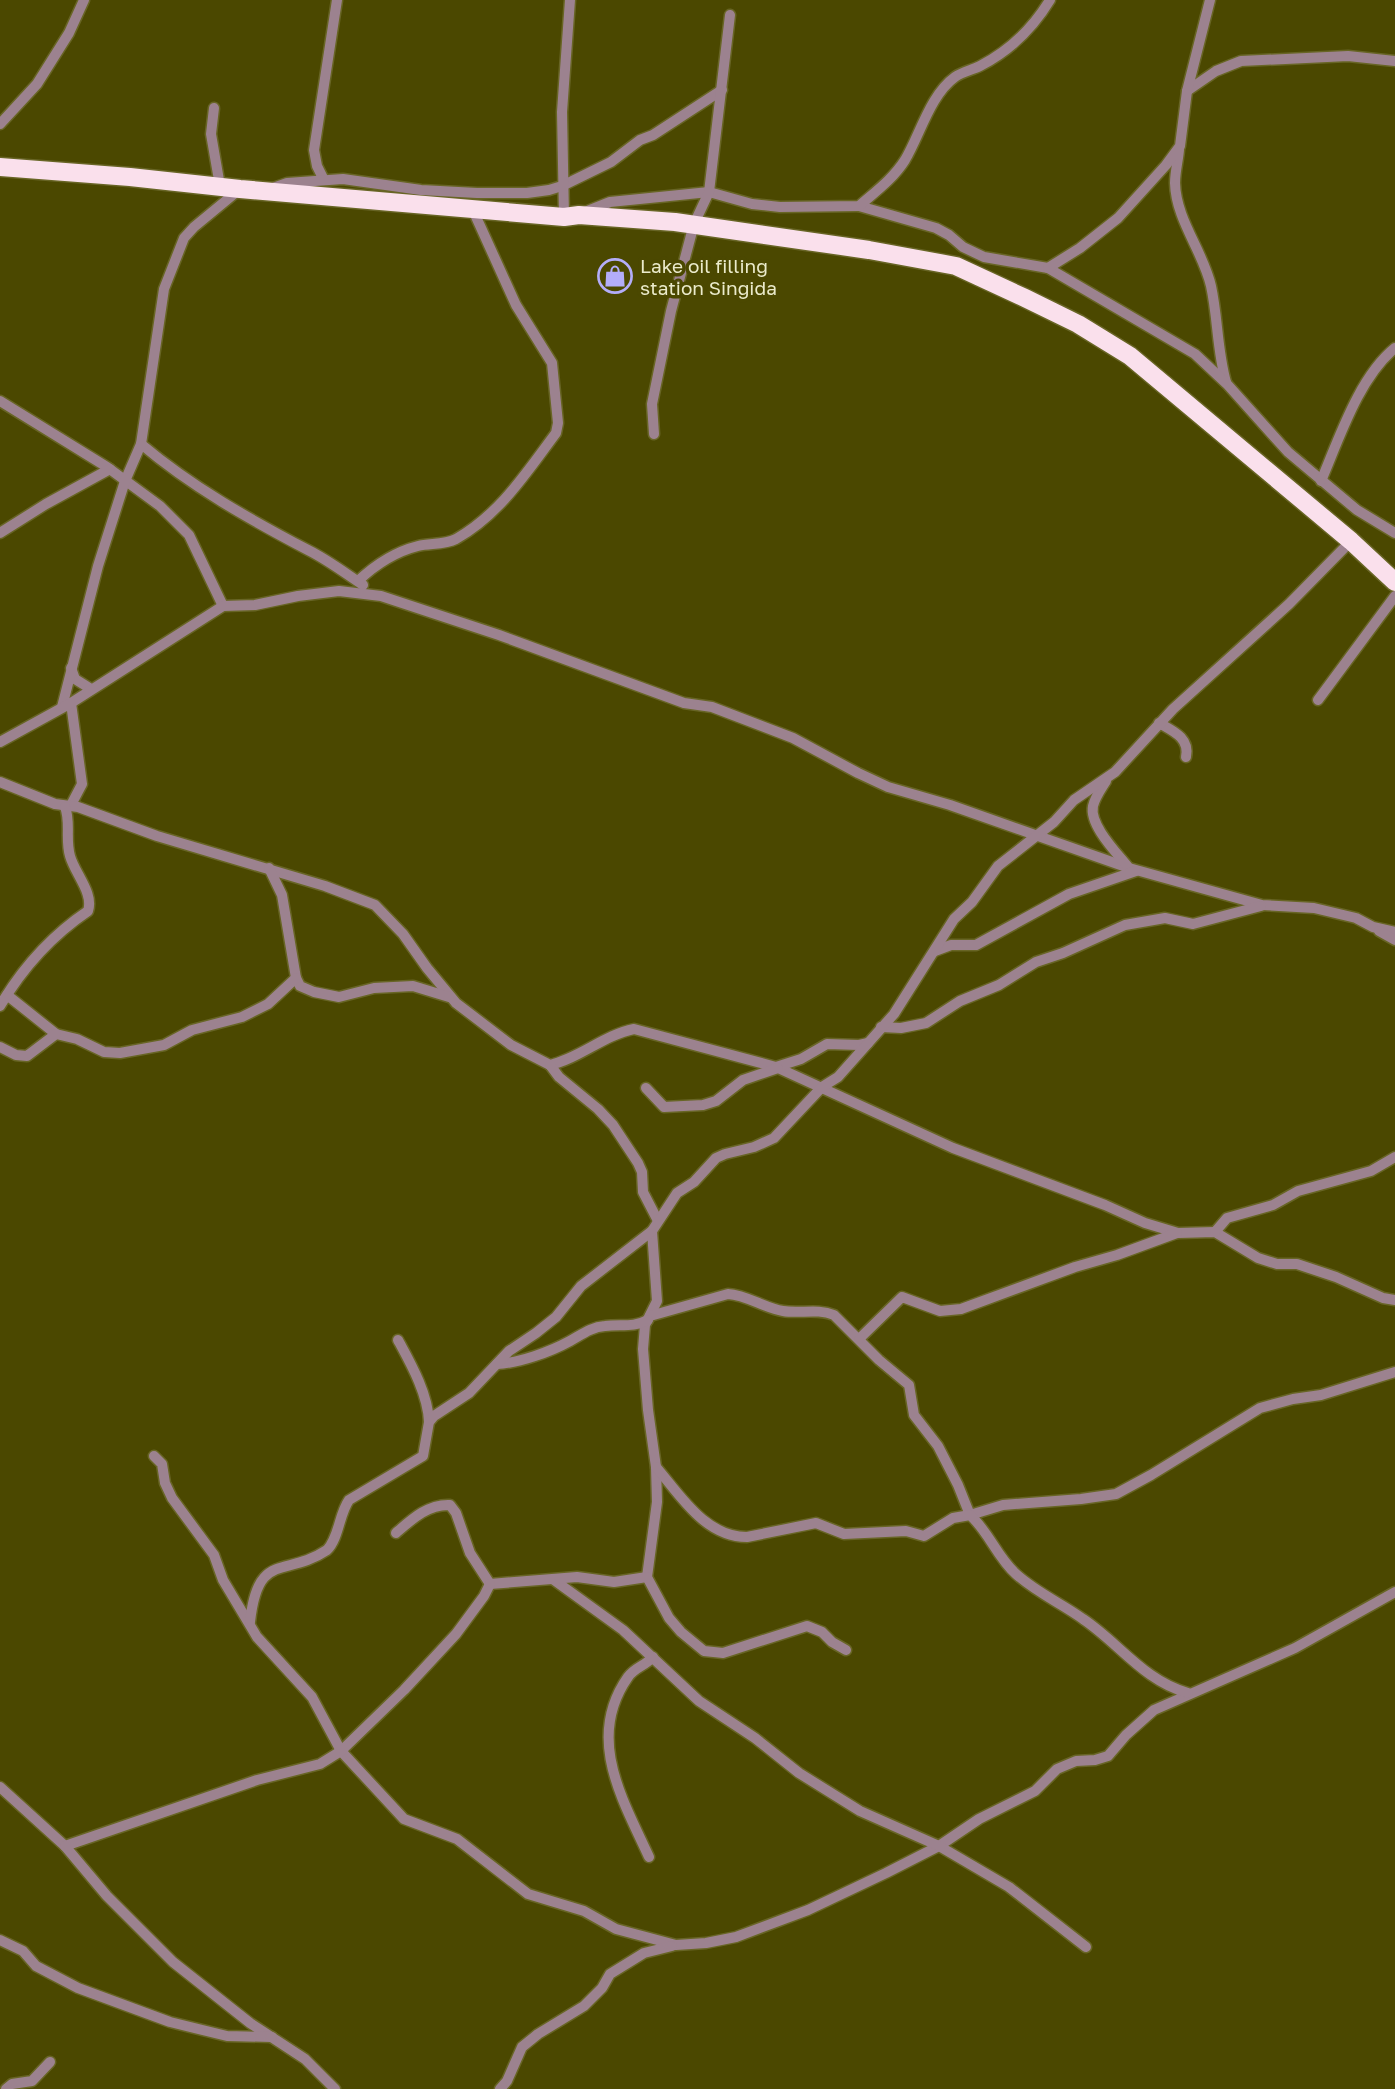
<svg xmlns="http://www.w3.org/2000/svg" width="1395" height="2089" viewBox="0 0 1395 2089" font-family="'Golos Text',sans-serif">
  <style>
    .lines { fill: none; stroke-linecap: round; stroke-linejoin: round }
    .street-casing { stroke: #686525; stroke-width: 13 }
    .highway-casing { stroke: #686525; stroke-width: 21 }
    .street { stroke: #9c828f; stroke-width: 10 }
    .highway { stroke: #fae0ec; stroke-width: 18 }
    .labels { text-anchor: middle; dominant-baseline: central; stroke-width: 7; stroke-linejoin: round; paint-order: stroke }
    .poi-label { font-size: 19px; fill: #ebebcb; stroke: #4b4800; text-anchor: start }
  </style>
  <rect width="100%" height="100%" fill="#4b4800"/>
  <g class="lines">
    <g class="street-casing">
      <g id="street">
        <polyline points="1187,91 1216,71 1241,61 1348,56 1395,61"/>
        <polyline points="214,108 211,134 220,186"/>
        <polyline points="0,124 37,84 69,33 84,0"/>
        <path d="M1179 150C1178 161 1175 172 1175 183 1176 220 1203 251 1211 286 1218 318 1217 350 1226 382"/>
        <polyline points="324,180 317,166 314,150 337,0"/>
        <polyline points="273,188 287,183 343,179 421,190 477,193 527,193 549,190 562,186 611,162 640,140 653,135 722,90"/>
        <polyline points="859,206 936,228 949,235 963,247 984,257 1048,268 1195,354 1227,384 1288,452 1357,510 1395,533"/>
        <path d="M585 212 610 202 709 192 752 204 780 207 859 206C875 192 893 179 905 160 920 135 930 95 955 77 962 72 972 70 980 66 1009 51 1033 28 1050 0"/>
        <polyline points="564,217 562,112 570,0"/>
        <polyline points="1048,268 1080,248 1118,218 1166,165 1180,146 1187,91 1210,0"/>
        <polyline points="0,401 107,467 160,506 189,535 223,606"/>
        <polyline points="654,434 652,404 671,311 694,224 709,192 730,15"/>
        <path d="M141 444C192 487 249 519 308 550 328 560 345 573 363 585"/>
        <path d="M1321 481C1339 439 1359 377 1395 348"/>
        <polyline points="0,533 46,504 110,469"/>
        <path d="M358 581C376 564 394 552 418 546 430 543 444 545 456 539 500 514 526 473 556 433L558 423 552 363 516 305 472 208"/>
        <polyline points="71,668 75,679 91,689"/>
        <polyline points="1318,700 1395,596"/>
        <polyline points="71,703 82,784 71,805"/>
        <polyline points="62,707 98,566 125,481 141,444 164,289 184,238 194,227 240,189"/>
        <path d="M1159 723C1173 731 1190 738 1186 757"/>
        <polyline points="0,742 71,703 223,606 255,605 298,596 339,591 381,596 499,635 684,703 712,707 793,738 858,773 888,787 950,805 1129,868 1262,905 1314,908 1356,918 1373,927 1395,932"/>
        <path d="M1106 781C1101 789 1095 797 1093 806 1089 825 1117 853 1128 867"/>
        <path d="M0 782 55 804 78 807 157 836 325 886 375 905 403 934 427 968 456 1003 511 1045 550 1065C580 1058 604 1035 634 1029L776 1067 953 1148 1105 1205 1145 1223 1178 1233 1215 1232 1258 1258 1277 1264H1297L1336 1277 1383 1298 1395 1300"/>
        <polyline points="269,868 282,895 296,978 300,986 314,992 339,997 374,988 413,986 449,997"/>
        <polyline points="1379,931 1395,940"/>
        <polyline points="935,951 951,945 976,945 1069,894 1136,871"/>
        <polyline points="7,995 56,1034 77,1039 104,1052 120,1053 164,1045 192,1030 242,1017 268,1004 296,978"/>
        <path d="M0 1006C23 967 51 936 88 911 94 893 75 874 70 856 65 839 71 822 65 807"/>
        <polyline points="881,1027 901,1028 926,1023 960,1001 999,985 1036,962 1063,953 1125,925 1165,918 1193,924 1261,906"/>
        <polyline points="0,1047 16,1055 27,1056 56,1034"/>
        <polyline points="550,1065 559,1077 598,1109 613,1125 638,1163 642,1172 643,1192 657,1219"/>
        <polyline points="776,1067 801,1059 827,1044 859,1045 868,1043"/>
        <polyline points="646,1088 664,1107 703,1105 716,1101 743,1080 778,1068"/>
        <polyline points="652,1231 657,1301 645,1325 643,1349 648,1410 656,1467 657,1502 647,1577 669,1618 681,1632 704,1651 723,1653 807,1626 822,1632 832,1642 846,1650"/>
        <polyline points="1215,1232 1227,1218 1273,1205 1298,1191 1371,1171 1395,1157"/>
        <path d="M650 1316 728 1294C747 1295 764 1308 783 1311 800 1314 817 1308 834 1315L879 1360 909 1385 914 1415 938 1446 958 1485 970 1515 1003 1505 1081 1499 1116 1494 1151 1475 1260 1408 1293 1399 1321 1395 1395 1372"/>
        <polyline points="859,1339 902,1297 940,1311 961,1309 1075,1267 1117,1255 1177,1233"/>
        <path d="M398 1340C411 1364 428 1394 429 1422"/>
        <path d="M497 1364C519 1363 550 1352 570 1341 581 1335 591 1327 605 1326 621 1324 633 1328 648 1320"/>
        <polyline points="154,1456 162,1464 165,1483 172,1498 214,1555 223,1580 257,1637 312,1697 341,1751 404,1819 457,1839 528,1894 584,1911 616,1929 676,1945 706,1943 736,1937 808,1910 886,1873 939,1846 979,1819 1035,1791 1057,1769 1076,1761 1095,1760 1108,1756 1126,1735 1154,1710 1295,1648 1395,1592"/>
        <path d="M656 1467C680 1495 705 1537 747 1537L816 1523 844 1534 906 1531 924 1536 953 1518 970 1515C989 1532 997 1557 1016 1574 1037 1593 1061 1603 1083 1619 1119 1643 1144 1681 1188 1693"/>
        <path d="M396 1533C412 1519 428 1504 450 1505L456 1513 470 1553 490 1584"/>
        <polyline points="554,1580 623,1630 699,1701 755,1738 799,1773 860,1811 939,1846 1009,1887 1086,1947"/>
        <polyline points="490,1584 577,1577 614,1582 647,1577"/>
        <path d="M250 1622C258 1550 285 1578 327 1550 339 1538 339 1514 349 1500L423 1456 429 1422 434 1416 469 1393 509 1351 536 1333 556 1317 581 1286 652 1231 677 1193 694 1182 716 1158 725 1154 754 1147 774 1138 822 1087 838 1077 894 1014 954 919 972 902 998 866 1054 822 1074 800 1115 772 1173 709 1289 604 1351 541"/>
        <polyline points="0,1787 65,1846 107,1896 173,1962 250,2023 305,2059 335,2089"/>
        <polyline points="65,1846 257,1780 320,1764 341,1751 404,1690 456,1634 484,1596 490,1584"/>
        <path d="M649 1857C623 1800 585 1738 628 1677 635 1667 645 1666 653 1657"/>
        <polyline points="0,1940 23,1951 36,1966 78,1988 170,2022 227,2036 272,2037"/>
        <polyline points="6,2089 12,2084 32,2081 50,2062"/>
        <polyline points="500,2089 507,2081 522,2047 538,2034 584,2006 602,1988 610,1974 644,1953 672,1946"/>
      </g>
    </g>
    <g class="highway-casing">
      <polyline id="highway" points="0,167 130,177 240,189 564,217 579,215 675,222 869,250 956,266 1025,298 1078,324 1130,356 1351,541 1395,582"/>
    </g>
    <use href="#street" class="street"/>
    <use href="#highway" class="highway"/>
  </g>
  <defs>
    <g id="shop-ring" transform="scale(1.75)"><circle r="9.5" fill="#4b4800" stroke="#b3adf9" stroke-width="1.5"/><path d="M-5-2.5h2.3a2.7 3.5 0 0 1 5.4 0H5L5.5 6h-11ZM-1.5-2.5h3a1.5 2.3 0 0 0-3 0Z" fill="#b3adf9"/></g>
  </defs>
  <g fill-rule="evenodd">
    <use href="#shop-ring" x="615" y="276"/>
  </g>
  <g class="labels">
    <g class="poi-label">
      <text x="640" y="265">Lake oil filling<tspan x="640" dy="22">station Singida</tspan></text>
    </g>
  </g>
</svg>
